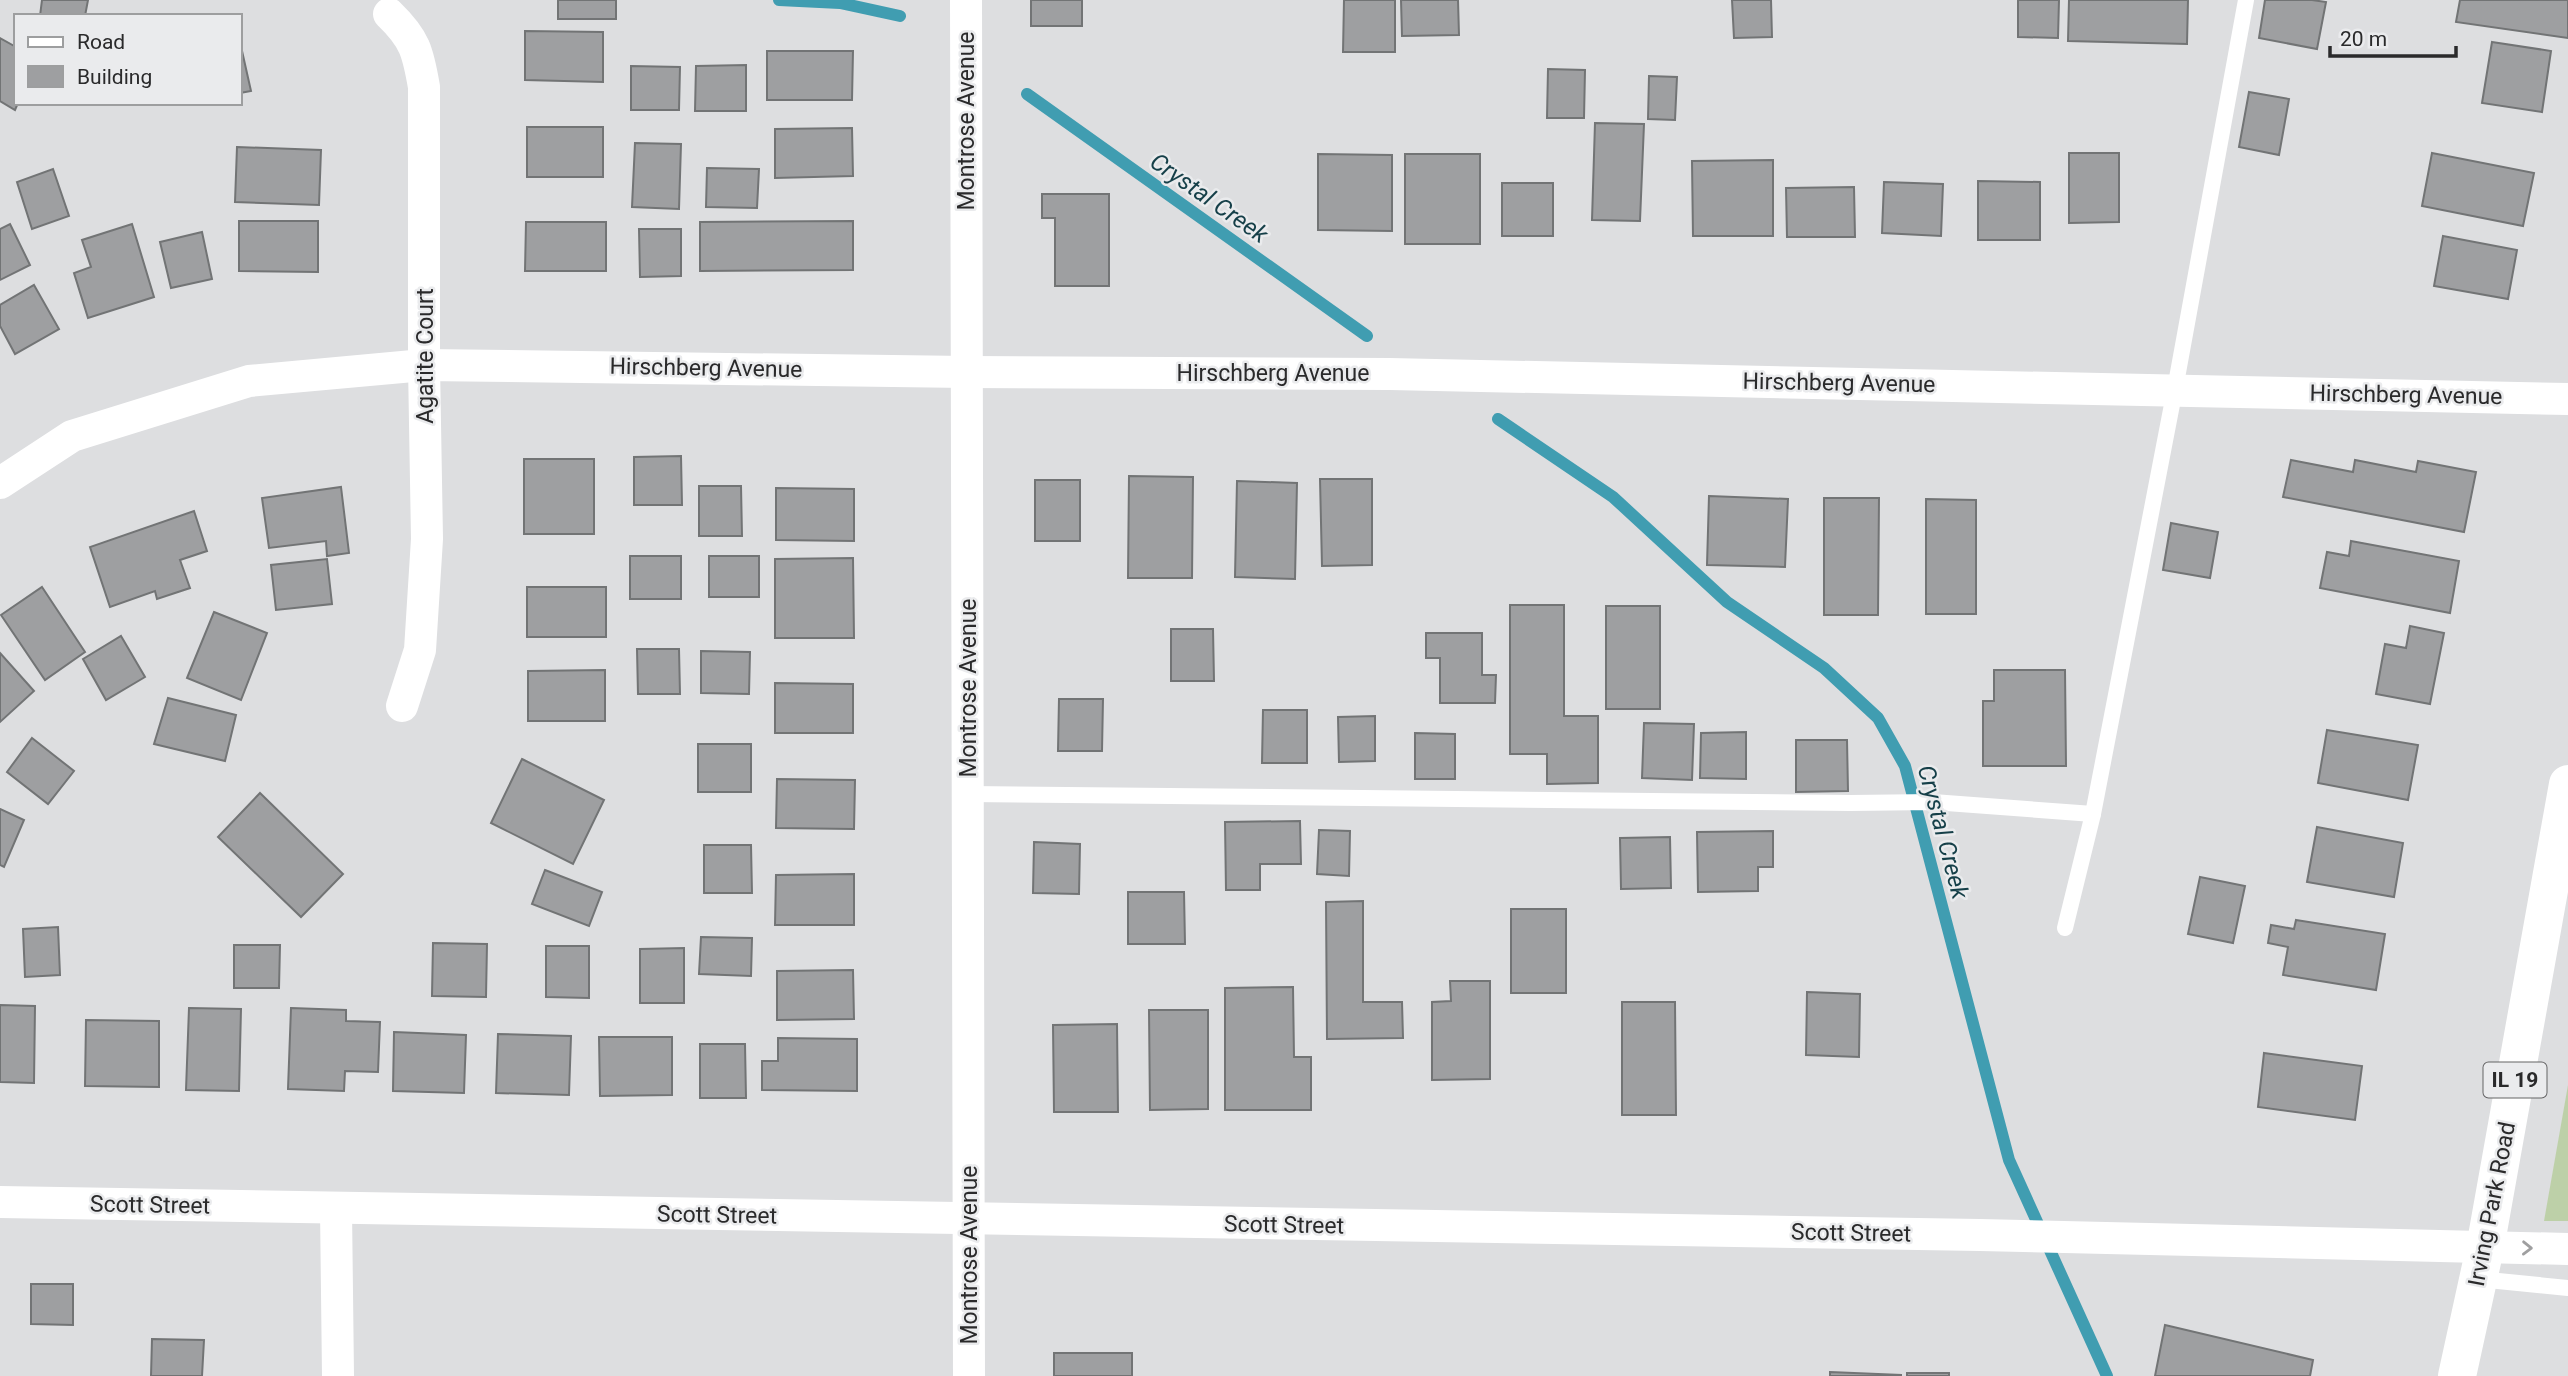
<svg xmlns="http://www.w3.org/2000/svg" width="2568" height="1376" viewBox="0 0 2568 1376" font-family="Roboto,sans-serif">
  <style>
    .green { fill: #bdd0a8 }
    .lines { fill: none; stroke-linecap: round; stroke-linejoin: round }
    .stream { stroke: #409db1; stroke-width: 12 }
    .building { fill: #9e9fa1; stroke: #727475; stroke-width: 2 }
    .service { stroke: #fff; stroke-width: 16 }
    .minor { stroke: #fff; stroke-width: 32 }
    .primary { stroke: #fff; stroke-width: 38 }
    .oneway { stroke: #9f9fa0 }
    .labels { text-anchor: middle; dominant-baseline: central; stroke-width: 5; stroke-linejoin: round; paint-order: stroke }
    .shield { fill: #eaebed; stroke: #646465; stroke-width: 2 }
    .shield-label { font-size: 21px; font-weight: bold; fill: #2a2a2b }
    .street-label { font-size: 23px; fill: #2a2a2b; stroke: #eaebed }
    .water-label { font-size: 24px; font-style: italic; fill: #153f48; stroke: #eaebed }
  </style>
  <rect width="100%" height="100%" fill="#dddee0"/>
  <polygon class="green" points="2568,1085 2568,1221 2544,1221"/>
  <g class="lines">
    <g class="stream">
      <polyline points="779,0 840,3 900,16"/>
      <polyline points="1027,94 1367,336"/>
      <polyline points="1498,419 1613,497 1727,602 1824,668 1878,718 1905,766 2009,1160 2107,1376"/>
    </g>
  </g>
  <g class="building">
    <polygon points="42,0 88,0 85,16 40,16"/>
    <rect x="558" y="0" width="58" height="19"/>
    <rect x="1031" y="0" width="51" height="26"/>
    <polygon points="1344,0 1395,0 1395,52 1343,52"/>
    <polygon points="1401,0 1458,0 1459,35 1402,36"/>
    <polygon points="1732,0 1771,0 1772,37 1734,38"/>
    <polygon points="2018,0 2059,0 2058,38 2018,37"/>
    <polygon points="2069,0 2188,0 2187,44 2068,41"/>
    <polygon points="2265,0 2312,0 2326,2 2317,49 2259,38"/>
    <polygon points="2460,0 2568,0 2568,38 2456,22"/>
    <polygon points="525,31 603,32 603,82 525,80"/>
    <polygon points="0,38 16,47 16,103 18,103 15,110 0,101"/>
    <polygon points="240,42 251,91 240,93"/>
    <polygon points="2492,42 2551,51 2542,112 2482,103"/>
    <polygon points="767,51 853,51 852,100 767,100"/>
    <polygon points="746,65 746,111 695,111 696,66"/>
    <polygon points="631,66 680,67 679,110 631,110"/>
    <polygon points="1548,69 1585,70 1584,118 1547,118"/>
    <polygon points="1649,76 1677,77 1675,120 1648,119"/>
    <polygon points="2249,92 2289,99 2279,155 2239,147"/>
    <polygon points="1595,123 1644,124 1640,221 1592,220"/>
    <rect x="527" y="127" width="76" height="50"/>
    <polygon points="852,128 853,176 775,178 775,129"/>
    <polygon points="635,143 681,144 679,209 632,207"/>
    <polygon points="237,147 321,150 319,205 235,202"/>
    <polygon points="2069,153 2119,153 2119,222 2069,223"/>
    <polygon points="2432,153 2534,173 2523,226 2422,206"/>
    <polygon points="1318,154 1392,155 1392,231 1318,230"/>
    <rect x="1405" y="154" width="75" height="90"/>
    <polygon points="1773,160 1773,236 1693,236 1692,161"/>
    <polygon points="707,168 759,169 757,208 706,207"/>
    <polygon points="53,169 69,216 32,229 17,182"/>
    <polygon points="1978,181 2040,182 2040,240 1978,240"/>
    <polygon points="1884,182 1943,184 1941,236 1882,233"/>
    <rect x="1502" y="183" width="51" height="53"/>
    <polygon points="1854,187 1855,237 1787,237 1786,188"/>
    <polygon points="1042,194 1109,194 1109,286 1055,286 1055,218 1042,218"/>
    <polygon points="239,221 318,221 318,272 239,271"/>
    <polygon points="853,221 853,270 700,271 700,222"/>
    <polygon points="526,222 606,222 606,271 525,271"/>
    <polygon points="10,224 30,265 0,280 0,229"/>
    <polygon points="132,224 154,297 88,318 74,273 91,267 82,240"/>
    <polygon points="639,229 681,229 681,276 640,277"/>
    <polygon points="202,232 212,279 171,288 160,242"/>
    <polygon points="2443,236 2517,250 2508,299 2434,286"/>
    <polygon points="34,285 59,329 15,354 0,326 0,305"/>
    <polygon points="681,456 682,505 634,505 634,457"/>
    <rect x="524" y="459" width="70" height="75"/>
    <polygon points="2291,460 2353,472 2355,460 2416,472 2418,461 2476,472 2464,532 2283,497"/>
    <polygon points="1129,476 1193,477 1192,578 1128,578"/>
    <polygon points="1320,479 1372,479 1372,565 1322,566"/>
    <rect x="1035" y="480" width="45" height="61"/>
    <polygon points="1237,481 1297,483 1295,579 1235,577"/>
    <polygon points="699,486 741,486 742,536 699,536"/>
    <polygon points="341,487 349,553 327,556 326,541 269,548 262,498"/>
    <polygon points="776,488 854,489 854,541 776,540"/>
    <polygon points="1709,496 1788,499 1785,567 1707,565"/>
    <polygon points="1824,498 1879,498 1878,615 1824,615"/>
    <polygon points="1926,499 1976,500 1976,614 1926,614"/>
    <polygon points="194,511 207,551 180,560 190,588 157,599 155,591 110,607 90,547"/>
    <polygon points="2171,523 2218,532 2210,578 2163,570"/>
    <polygon points="2351,541 2459,561 2450,613 2320,588 2327,552 2349,556"/>
    <rect x="630" y="556" width="51" height="43"/>
    <rect x="709" y="556" width="50" height="41"/>
    <polygon points="853,558 854,638 775,638 775,559"/>
    <polygon points="327,559 332,604 276,610 271,565"/>
    <polygon points="42,587 85,652 45,680 1,615"/>
    <rect x="527" y="587" width="79" height="50"/>
    <polygon points="1510,605 1564,605 1564,716 1598,716 1598,783 1547,784 1547,754 1510,754"/>
    <rect x="1606" y="606" width="54" height="103"/>
    <polygon points="214,612 267,633 241,700 187,678"/>
    <polygon points="2410,626 2444,633 2430,704 2376,694 2385,644 2406,648"/>
    <polygon points="1171,629 1213,629 1214,681 1171,681"/>
    <polygon points="1426,633 1482,633 1482,675 1496,675 1495,703 1440,703 1440,658 1426,658"/>
    <polygon points="121,636 145,677 106,700 83,659"/>
    <polygon points="637,649 679,649 680,694 638,694"/>
    <polygon points="701,651 750,652 749,694 701,693"/>
    <polygon points="0,653 34,691 0,722"/>
    <polygon points="605,670 605,721 528,721 528,671"/>
    <polygon points="1994,670 2065,670 2066,766 1983,766 1983,701 1994,701"/>
    <polygon points="775,683 853,684 853,733 775,733"/>
    <polygon points="168,698 236,715 225,761 154,744"/>
    <polygon points="1059,699 1103,699 1102,751 1058,751"/>
    <polygon points="1263,710 1307,710 1307,763 1262,763"/>
    <polygon points="1375,716 1375,761 1339,762 1338,717"/>
    <polygon points="1644,723 1694,724 1692,780 1642,778"/>
    <polygon points="2327,730 2418,745 2408,800 2318,783"/>
    <polygon points="1746,732 1746,779 1700,778 1701,733"/>
    <polygon points="1415,733 1455,734 1455,779 1415,779"/>
    <polygon points="32,738 74,771 48,804 7,772"/>
    <polygon points="1796,740 1847,740 1848,791 1796,792"/>
    <rect x="698" y="744" width="53" height="48"/>
    <polygon points="522,759 604,800 573,864 491,823"/>
    <polygon points="777,779 855,780 854,829 776,828"/>
    <polygon points="260,793 343,874 301,917 218,837"/>
    <polygon points="0,809 24,820 4,867 0,865"/>
    <polygon points="1300,821 1301,864 1260,864 1260,890 1226,890 1225,822"/>
    <polygon points="2317,827 2403,843 2394,897 2307,882"/>
    <polygon points="1319,830 1350,831 1349,876 1317,874"/>
    <polygon points="1773,831 1773,867 1758,867 1758,891 1698,892 1697,832"/>
    <polygon points="1670,837 1671,888 1621,889 1620,838"/>
    <polygon points="1034,842 1080,844 1079,894 1033,893"/>
    <polygon points="704,845 751,845 752,893 704,893"/>
    <polygon points="545,870 602,892 589,926 532,904"/>
    <polygon points="854,874 854,925 775,925 776,875"/>
    <polygon points="2200,877 2245,886 2233,943 2188,934"/>
    <polygon points="1128,892 1184,892 1185,944 1128,944"/>
    <polygon points="1363,901 1363,1002 1402,1002 1403,1038 1327,1039 1326,902"/>
    <rect x="1511" y="909" width="55" height="84"/>
    <polygon points="2296,920 2385,934 2376,990 2283,975 2288,947 2268,943 2271,925 2294,929"/>
    <polygon points="58,927 60,975 25,977 23,929"/>
    <polygon points="701,937 752,938 751,976 699,974"/>
    <polygon points="433,943 487,944 486,997 432,996"/>
    <polygon points="234,945 280,945 279,988 234,988"/>
    <polygon points="546,946 589,946 589,998 546,997"/>
    <polygon points="684,948 684,1003 640,1003 640,949"/>
    <polygon points="853,970 854,1019 777,1020 777,971"/>
    <polygon points="1450,981 1490,981 1490,1079 1432,1080 1432,1002 1451,1001"/>
    <polygon points="1293,987 1294,1057 1311,1057 1311,1110 1225,1110 1225,988"/>
    <polygon points="1807,992 1860,994 1859,1057 1806,1055"/>
    <polygon points="1622,1002 1675,1002 1676,1115 1622,1115"/>
    <polygon points="0,1005 35,1006 34,1083 0,1082"/>
    <polygon points="189,1008 241,1009 239,1091 186,1090"/>
    <polygon points="291,1008 346,1010 346,1021 380,1022 378,1072 345,1071 344,1091 288,1089"/>
    <polygon points="1149,1010 1208,1010 1208,1109 1150,1110"/>
    <polygon points="86,1020 159,1021 159,1087 85,1086"/>
    <polygon points="1117,1024 1118,1112 1054,1112 1053,1025"/>
    <polygon points="394,1032 466,1035 464,1093 393,1091"/>
    <polygon points="498,1034 571,1036 569,1095 496,1093"/>
    <polygon points="599,1037 672,1037 672,1095 600,1096"/>
    <polygon points="778,1038 857,1039 857,1091 762,1090 762,1061 778,1061"/>
    <polygon points="700,1044 745,1044 746,1098 700,1098"/>
    <polygon points="2264,1053 2362,1066 2355,1120 2258,1107"/>
    <polygon points="31,1284 73,1284 73,1325 31,1324"/>
    <polygon points="2165,1325 2313,1360 2310,1376 2155,1376"/>
    <polygon points="152,1339 204,1340 202,1376 151,1376"/>
    <rect x="1054" y="1353" width="78" height="23"/>
    <polygon points="1830,1372 1901,1375 1901,1376 1830,1376"/>
    <rect x="1907" y="1373" width="42" height="3"/>
  </g>
  <g class="lines">
    <g class="service">
      <polyline points="968,794 1850,803 1933,802 2093,814"/>
      <polyline points="2065,928 2093,814 2175,389 2246,0"/>
      <polyline points="2478,1279 2568,1288"/>
    </g>
    <g class="minor">
      <polyline points="966,0 969,1376"/>
      <path d="M389 14C415 39 418 52 424 87V365L427 539 420 650 402 706"/>
      <polyline points="0,483 72,436 249,381 424,365 967,372 1390,374 2568,399"/>
      <polyline points="0,1202 1980,1235 2568,1249"/>
      <polyline points="336,1209 338,1376"/>
    </g>
    <polyline class="primary" points="2457,1376 2485,1248 2568,784"/>
  </g>
  <defs><path id="oneway-chevron" d="M-2-3.5L2.5 0L-2 3.5" fill="none" stroke-width="1.6" stroke-linecap="round" stroke-linejoin="round" transform="scale(1.75)"/></defs>
  <use class="oneway" href="#oneway-chevron" transform="translate(2527 1248) rotate(1)"/>
  <g class="labels">
    <rect class="shield" x="2483.5" y="1062.5" width="63" height="35" rx="5"/>
    <g class="shield-label">
      <text x="2515" y="1080">IL 19</text>
    </g>
    <g class="street-label">
      <text transform="translate(966 121) rotate(-90)">Montrose Avenue</text>
      <text transform="translate(425 356) rotate(-90)">Agatite Court</text>
      <text transform="translate(706 368) rotate(1)">Hirschberg Avenue</text>
      <text x="1273" y="373">Hirschberg Avenue</text>
      <text transform="translate(1839 383) rotate(1)">Hirschberg Avenue</text>
      <text transform="translate(2406 395) rotate(1)">Hirschberg Avenue</text>
      <text transform="translate(968 688) rotate(-90)">Montrose Avenue</text>
      <text transform="translate(2492 1204) rotate(-79)">Irving Park Road</text>
      <text transform="translate(150 1205) rotate(1)">Scott Street</text>
      <text transform="translate(717 1215) rotate(1)">Scott Street</text>
      <text transform="translate(1284 1225) rotate(1)">Scott Street</text>
      <text transform="translate(1851 1233) rotate(1)">Scott Street</text>
      <text transform="translate(969 1255) rotate(-90)">Montrose Avenue</text>
    </g>
    <g class="water-label">
      <text transform="translate(1209 198) rotate(35)">Crystal Creek</text>
      <text transform="translate(1943 832) rotate(75)">Crystal Creek</text>
    </g>
  </g>
  <rect x="14" y="14" width="228" height="91" fill="#eaebed" stroke="#9d9e9f" stroke-width="2"/>
  <rect x="28" y="37" width="35" height="10" fill="#ffffff" stroke="#9d9e9f" stroke-width="2"/>
  <text x="77" y="49" font-size="21" fill="#2a2a2b">Road</text>
  <rect x="28" y="66" width="35" height="21" fill="#9e9fa1" stroke="#9d9e9f" stroke-width="2"/>
  <text x="77" y="84" font-size="21" fill="#2a2a2b">Building</text>
  <path d="M2330 46v10h126v-10" fill="none" stroke="#2a2a2b" stroke-width="3.5"/>
  <text x="2340" y="46" font-size="21" fill="#2a2a2b" stroke="#eaebed" stroke-width="5" paint-order="stroke">20 m</text>
</svg>
